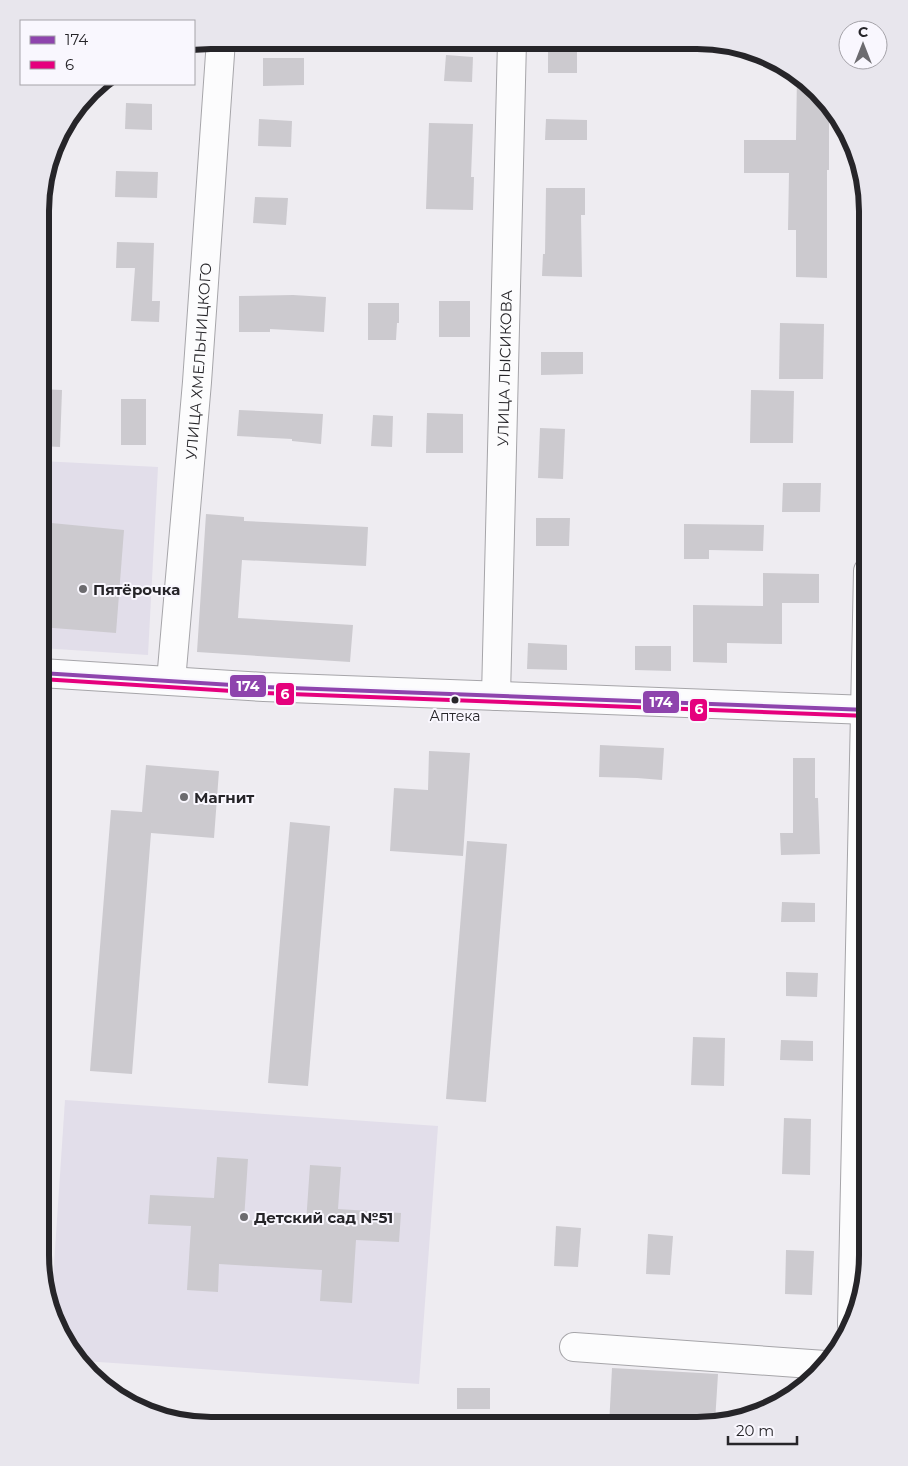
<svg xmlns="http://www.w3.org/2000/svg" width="908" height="1466" viewBox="0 0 908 1466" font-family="Montserrat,sans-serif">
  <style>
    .built { fill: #e2deea }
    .building { fill: #cccacf }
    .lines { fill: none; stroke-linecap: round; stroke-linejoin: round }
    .minor-casing { stroke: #a6a5a9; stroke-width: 30 }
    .major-casing { stroke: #a6a5a9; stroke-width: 30 }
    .minor { stroke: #fcfcfd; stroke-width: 28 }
    .major { stroke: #fcfcfd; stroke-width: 28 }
    .bus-1-casing { stroke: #f9f7fe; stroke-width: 8 }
    .bus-2-casing { stroke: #f9f7fe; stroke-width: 8 }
    .bus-1 { stroke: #8e44ad; stroke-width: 4 }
    .bus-2 { stroke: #e5007d; stroke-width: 4 }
    .poi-dot { fill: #6c6b6f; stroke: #f9f7fe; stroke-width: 2 }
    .bus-dot { fill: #262529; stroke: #f9f7fe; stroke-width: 2 }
    .labels { text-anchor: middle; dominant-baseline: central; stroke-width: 4; stroke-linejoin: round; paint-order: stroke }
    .bus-label { font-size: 14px; fill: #262529; stroke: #f9f7fe }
    .street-label { font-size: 15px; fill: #262529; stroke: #f9f7fe }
    .poi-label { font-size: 15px; font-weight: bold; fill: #262529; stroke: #f9f7fe; text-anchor: start }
    .rim { fill: none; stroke: #262529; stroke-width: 6 }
    .line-badge { stroke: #f9f7fe; stroke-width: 2 }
    .badge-label { font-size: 14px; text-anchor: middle; font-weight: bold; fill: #fff }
  </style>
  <rect width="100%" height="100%" fill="#eeecf1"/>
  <g class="built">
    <polygon points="41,461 158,467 148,655 41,648"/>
    <polygon points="65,1100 438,1126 419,1384 84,1361 53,1320 51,1309"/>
  </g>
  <g class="building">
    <rect x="548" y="50" width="29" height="23"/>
    <polygon points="446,55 473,57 472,82 444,81"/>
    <polygon points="263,58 304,58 304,85 263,86"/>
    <polygon points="797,74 801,75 829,112 829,170 827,170 827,278 796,277 796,230 788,230 789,173 744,173 744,140 796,140"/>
    <polygon points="126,103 152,104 152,130 125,129"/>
    <polygon points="259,119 292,121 291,147 258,146"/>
    <polygon points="546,119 587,120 587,140 545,140"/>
    <polygon points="429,123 473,124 471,177 474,177 473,210 426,209"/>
    <polygon points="116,171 158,172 157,198 115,197"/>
    <polygon points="546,188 585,188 585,215 581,215 582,277 542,276 543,254 545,254"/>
    <polygon points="255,197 288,198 286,225 253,223"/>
    <polygon points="117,242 154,243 152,301 160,301 159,322 131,321 135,268 116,268"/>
    <polygon points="293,295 326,297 324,332 270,329 270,332 239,332 239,296"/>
    <rect x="439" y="301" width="31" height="36"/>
    <polygon points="368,303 399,303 399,323 397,323 396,340 368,340"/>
    <polygon points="780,323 824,324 823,379 779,379"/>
    <polygon points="541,352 583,352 583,374 541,375"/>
    <polygon points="41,389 62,390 60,447 41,446"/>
    <polygon points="751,390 794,391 793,443 750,443"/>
    <rect x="121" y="399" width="25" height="46"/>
    <polygon points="239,410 323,414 321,444 292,441 292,439 237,436"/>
    <polygon points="427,413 463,414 463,453 426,453"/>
    <polygon points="373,415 393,416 392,447 371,446"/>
    <polygon points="540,428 565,429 563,479 538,478"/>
    <polygon points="783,483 821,483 820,512 782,512"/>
    <polygon points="206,514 244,517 244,521 368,527 366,566 242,560 238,618 353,625 350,662 197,652"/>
    <polygon points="536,518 570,518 569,546 536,546"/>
    <polygon points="41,522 124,530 116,633 41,627"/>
    <polygon points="684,524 764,525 763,551 709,550 709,559 684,559"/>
    <polygon points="763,573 819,574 819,603 782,603 782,644 727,643 727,663 693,662 693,605 763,606"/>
    <polygon points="528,643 567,645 567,670 527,669"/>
    <polygon points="635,646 671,646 671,671 635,670"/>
    <polygon points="600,745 664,748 662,780 637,778 599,777"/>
    <polygon points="429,751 470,753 463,856 390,851 394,788 428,790"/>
    <polygon points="793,758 815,758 815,798 818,798 820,854 781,855 780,833 793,833"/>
    <polygon points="146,765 219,771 214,838 151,833 132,1074 90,1071 111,810 142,812"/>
    <polygon points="290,822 330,826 308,1086 268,1083"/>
    <polygon points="467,841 507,844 486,1102 446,1099"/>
    <polygon points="782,902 815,903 815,922 781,922"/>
    <polygon points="786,972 818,973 817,997 786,996"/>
    <polygon points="693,1037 725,1038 724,1086 691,1085"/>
    <polygon points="781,1040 813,1041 813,1061 780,1060"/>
    <polygon points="784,1118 811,1119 810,1175 782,1174"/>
    <polygon points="217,1157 248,1159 244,1220 306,1223 310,1165 341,1167 338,1209 401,1213 399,1242 356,1240 352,1303 320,1301 322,1270 219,1264 218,1292 187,1290 191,1226 148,1224 150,1195 214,1198"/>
    <polygon points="556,1226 581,1228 578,1267 554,1266"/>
    <polygon points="648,1234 673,1236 670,1275 646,1274"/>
    <polygon points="786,1250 814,1251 812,1295 785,1294"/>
    <polygon points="612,1368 718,1374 715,1422 697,1426 609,1426"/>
    <rect x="457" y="1388" width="33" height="21"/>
  </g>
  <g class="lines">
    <g class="minor-casing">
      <g id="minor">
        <path id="s1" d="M171 681 197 382 221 40"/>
        <path id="s2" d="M496 696 512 41"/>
        <polyline points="852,1325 868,571"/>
        <polyline points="574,1347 825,1365"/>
      </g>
    </g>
    <g class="major-casing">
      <polyline id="major" points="41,673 264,687 868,710"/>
    </g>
    <use href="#minor" class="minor"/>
    <use href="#major" class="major"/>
    <g class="bus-1-casing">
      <polyline id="bus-1" points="41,673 264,687 868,710"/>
    </g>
    <g class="bus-2-casing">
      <polyline id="bus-2" points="41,679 264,693 868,716"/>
    </g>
    <use href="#bus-1" class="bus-1"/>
    <use href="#bus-2" class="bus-2"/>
  </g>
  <g class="poi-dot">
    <circle cx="83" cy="589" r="5"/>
    <circle cx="184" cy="797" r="5"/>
    <circle cx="244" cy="1217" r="5"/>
  </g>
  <circle class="bus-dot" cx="455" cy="700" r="4.5"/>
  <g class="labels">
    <g class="bus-label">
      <text x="455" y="716">Аптека</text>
    </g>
    <g class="street-label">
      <text stroke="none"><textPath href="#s1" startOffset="321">УЛИЦА ХМЕЛЬНИЦКОГО</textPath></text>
      <text stroke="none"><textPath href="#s2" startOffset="328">УЛИЦА ЛЫСИКОВА</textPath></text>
    </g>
    <g class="poi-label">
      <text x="93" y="589">Пятёрочка</text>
      <text x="194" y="797">Магнит</text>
      <text x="254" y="1217">Детский сад №51</text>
    </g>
  </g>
  <path d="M0 0H908V1466H0ZM211 49H697A162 162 0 0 1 859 211V1255A162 162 0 0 1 697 1417H211A162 162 0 0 1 49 1255V211A162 162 0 0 1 211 49Z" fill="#e8e6ed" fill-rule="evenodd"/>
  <path class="rim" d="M211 49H697A162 162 0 0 1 859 211V1255A162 162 0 0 1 697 1417H211A162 162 0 0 1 49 1255V211A162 162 0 0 1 211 49Z"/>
  <g class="line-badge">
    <rect x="229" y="674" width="38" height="24" rx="5" fill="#8e44ad"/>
    <rect x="275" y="682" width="20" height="24" rx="5" fill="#e5007d"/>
    <rect x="642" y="690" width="38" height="24" rx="5" fill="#8e44ad"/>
    <rect x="689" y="698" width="19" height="24" rx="5" fill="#e5007d"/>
  </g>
  <g class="badge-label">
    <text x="248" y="691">174</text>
    <text x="285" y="699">6</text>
    <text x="661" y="707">174</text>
    <text x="699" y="714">6</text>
  </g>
  <rect x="20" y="20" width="175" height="65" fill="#f9f7fe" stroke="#a5a3a9"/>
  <rect x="30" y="36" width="25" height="8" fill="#8e44ad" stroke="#a5a3a9"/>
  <text x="65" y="45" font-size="15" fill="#262529">174</text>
  <rect x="30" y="61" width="25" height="8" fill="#e5007d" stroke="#a5a3a9"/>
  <text x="65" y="70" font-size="15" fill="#262529">6</text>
  <g transform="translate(863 45)"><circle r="24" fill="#f9f7fe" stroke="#a5a3a9"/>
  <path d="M0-4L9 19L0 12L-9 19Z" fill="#6c6b6f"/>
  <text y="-8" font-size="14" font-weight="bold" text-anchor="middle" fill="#262529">С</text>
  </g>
  <path d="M728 1436v8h69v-8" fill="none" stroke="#262529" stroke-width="2.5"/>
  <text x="736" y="1436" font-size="15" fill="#262529" stroke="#f9f7fe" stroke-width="4" paint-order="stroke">20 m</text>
</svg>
